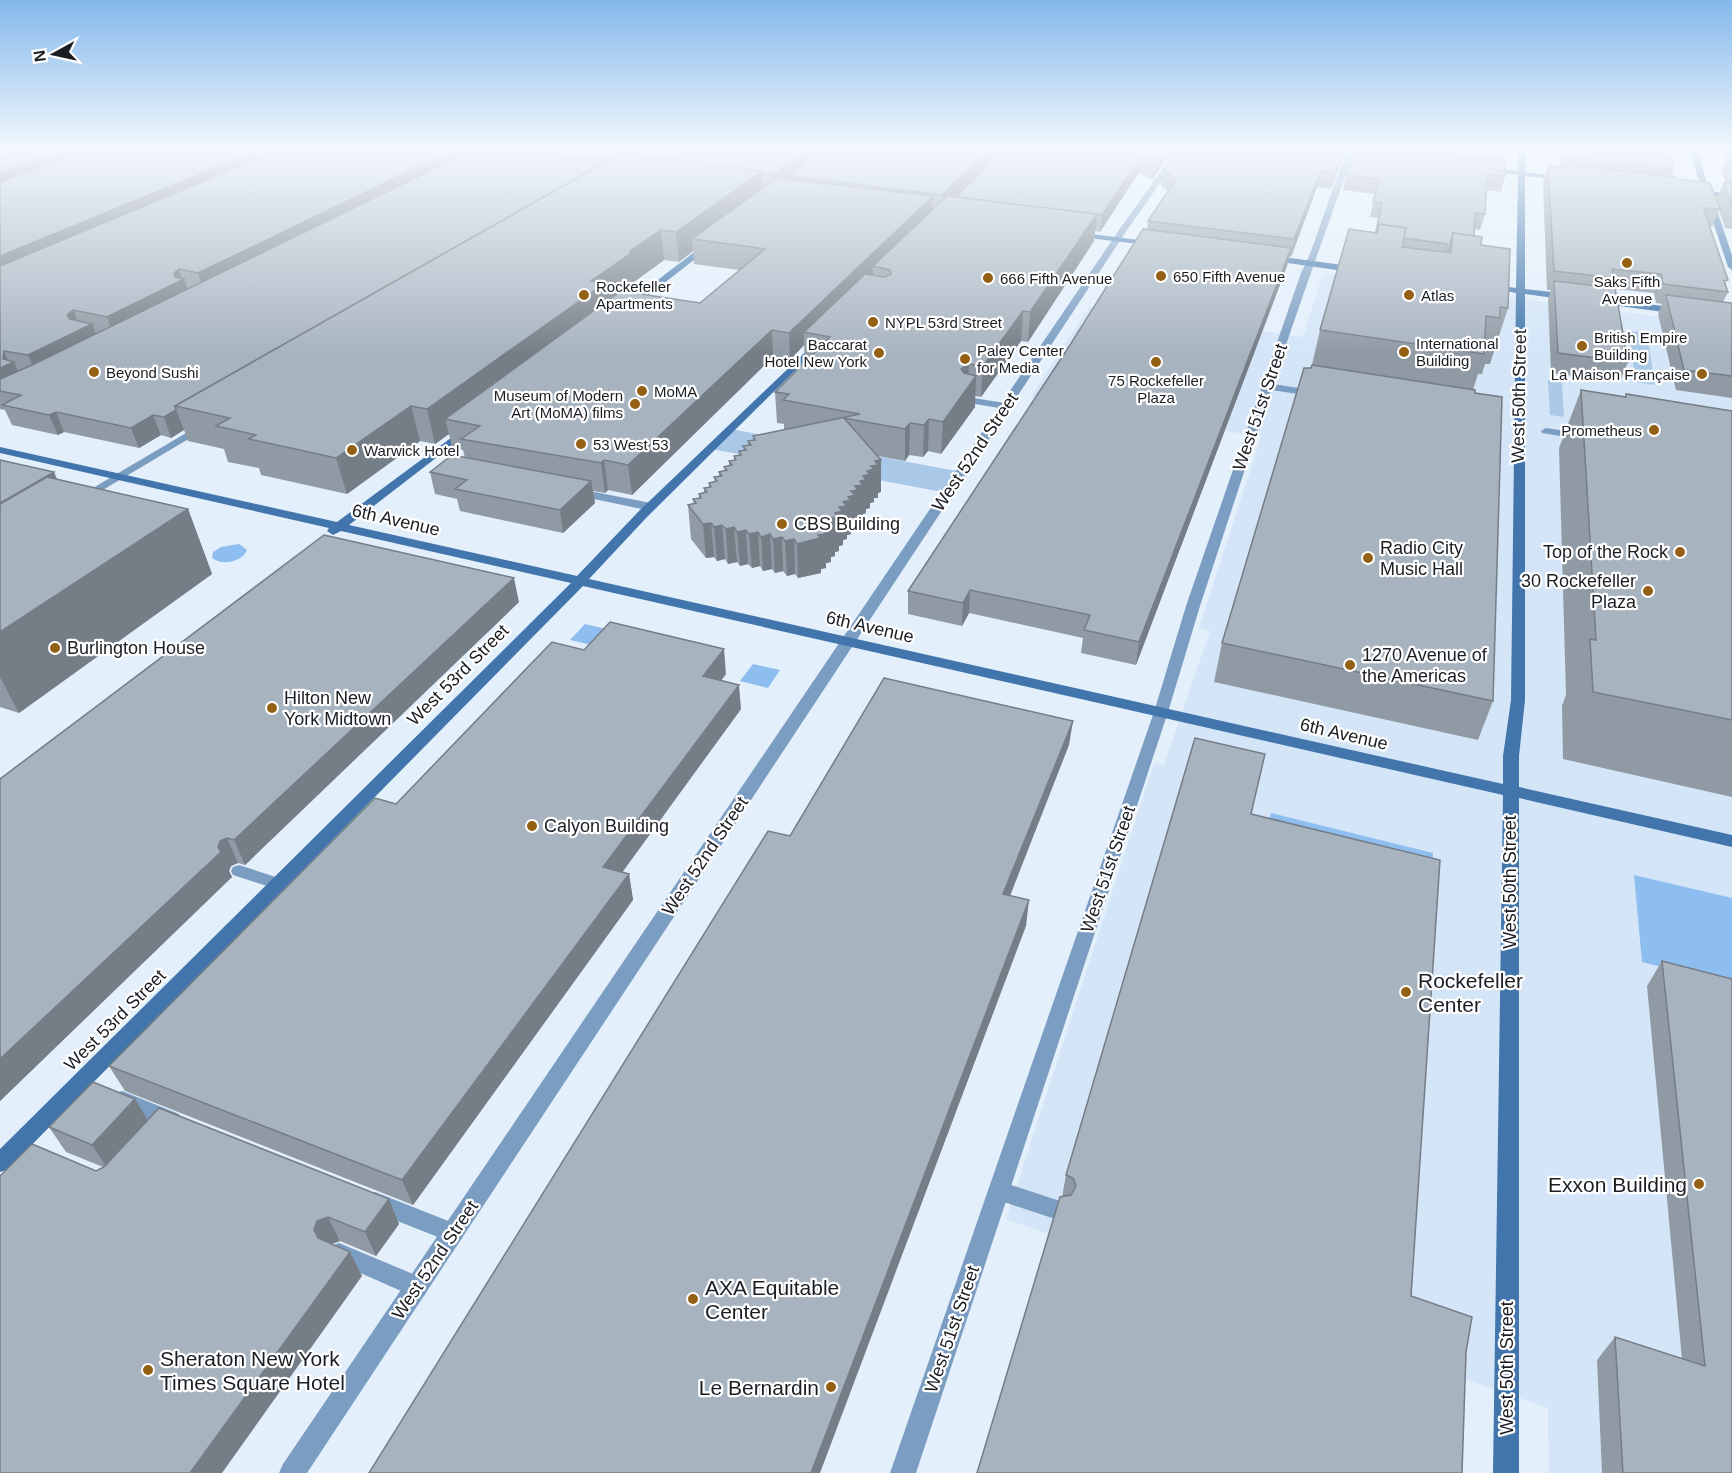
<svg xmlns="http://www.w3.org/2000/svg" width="1732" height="1473" viewBox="0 0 1732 1473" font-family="Helvetica,sans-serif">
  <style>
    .built { fill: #d4e5f8 }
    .green { fill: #aac8e8 }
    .water { fill: #8ebef0 }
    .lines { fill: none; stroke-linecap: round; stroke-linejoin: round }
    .lane { fill: #7b9dc2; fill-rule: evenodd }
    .street { fill: #7b9dc2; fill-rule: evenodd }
    .secondary { fill: #4175ab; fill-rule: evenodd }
    .wall { fill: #909aa4; fill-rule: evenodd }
    .shaded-wall { fill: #757d86 }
    .building { fill: #a7b3bf; stroke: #757d86; stroke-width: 1.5 }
    .poi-dot { fill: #946013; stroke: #fff; stroke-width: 2 }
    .labels { text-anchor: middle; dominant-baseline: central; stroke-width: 4.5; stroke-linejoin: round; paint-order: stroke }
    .far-poi-label { font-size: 15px; fill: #1a1e23; stroke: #fff; text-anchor: start }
    .street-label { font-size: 18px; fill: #1a1e23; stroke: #fff }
    .poi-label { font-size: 18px; fill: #1a1e23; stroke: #fff; text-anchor: start }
    .near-poi-label { font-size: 21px; fill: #1a1e23; stroke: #fff; text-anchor: start }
  </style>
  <rect width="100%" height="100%" fill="#e3effb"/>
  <polygon class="built" points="1329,274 1717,324 1732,328 1732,1473 1549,1473 1548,1408 1006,1219 1154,763 1164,765 1210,631 1199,628 1261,437 1031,397 1089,307 1303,337 1322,275"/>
  <g class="green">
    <polygon points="1628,331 1647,333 1655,385 1636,382"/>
    <polygon points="1548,380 1562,382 1564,417 1550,415"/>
    <polygon points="731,429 962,472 948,493 711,449"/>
  </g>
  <g class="water">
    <path d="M239 544 247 550C242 562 223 566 212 558L213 552 221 547Z"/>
    <polygon points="585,624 610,630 596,646 570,640"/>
    <polygon points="753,664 780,670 768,688 740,681"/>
    <polygon points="1271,813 1433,853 1430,885 1264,844"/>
    <polygon points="1634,875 1732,898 1732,985 1642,962"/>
  </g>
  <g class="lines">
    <g class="lane">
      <polygon points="967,397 1005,403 1010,406 1005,409 963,402 962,400"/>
      <polygon points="574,488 651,503 657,507 651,511 570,494 570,490"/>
      <polygon points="239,865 285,880 288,884 285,888 279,890 233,875 231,871 233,867"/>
      <polygon points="122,1091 179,1114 182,1120 179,1126 172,1129 115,1106 112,1100 115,1094"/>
      <polygon points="999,1181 1066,1203 1069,1210 1066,1217 1058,1220 992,1198 988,1191 992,1184"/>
      <polygon points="375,1192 461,1226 464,1233 461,1240 453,1243 367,1209 364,1202 367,1195"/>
      <polygon points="339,1243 425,1279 428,1287 425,1295 417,1298 331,1260 328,1253 331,1246"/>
    </g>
    <g class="street">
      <polygon points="1177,149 1184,149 1127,230 307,1473 279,1473 283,1464 1119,230"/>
      <path d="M1347 149H1355C1327 227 1299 305 1273 384L1318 391 1323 394 1318 397 1271 390 1200 606 1168 712 916 1473H890L1154 712 1186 606 1301 273 1310 254Z"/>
      <polygon points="203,423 208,426 207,428 86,500 78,500 76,498"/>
      <polygon points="1546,428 1585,434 1590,437 1585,440 1542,433 1541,431"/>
    </g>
    <g class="secondary">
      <polygon points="1282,149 1304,149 1377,158 1373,160"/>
      <polygon points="1518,149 1526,149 1525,172 1568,178 1564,180 1525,176 1525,289 1569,294 1574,297 1569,300 1525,294 1525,700 1519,756 1519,787 1732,835 1732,847 1519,798 1519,1473 1493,1473 1503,795 583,586 7,1170 0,1172 0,1149 571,583 341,531 333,535 327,531 329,528 0,453 0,447 337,522 467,426 471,427 471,431 349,525 577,576 639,511 819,339 822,340 822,344 647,517 589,579 1503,784 1503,756 1511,700 1516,293 1485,287 1489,284 1516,288 1518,175 1482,170 1486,168 1518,171"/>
      <polygon points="1689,149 1696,149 1710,191 1732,194 1732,198 1712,196 1732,255 1732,270 1728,267 1704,195 1691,192 1702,191"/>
      <polygon points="1075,232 1155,242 1159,244 1155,246 1072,236 1071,234"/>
      <polygon points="705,244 712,246 632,308 626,308 626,304"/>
      <polygon points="1269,255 1358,267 1362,270 1358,273 1266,260 1265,258"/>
      <polygon points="1599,298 1679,308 1684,311 1679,314 1596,303 1596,299"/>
    </g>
  </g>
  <g class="wall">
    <path d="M0 149H80L81 153 92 149H1174L1152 180 1139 172 1100 232 1095 231 1094 241 1028 342 1021 341 981 397 975 396V407L941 454 928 451 923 457 909 455 905 461 878 456 881 460V492L878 493V498H874V502L870 503V508L866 509V513L863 514V518L859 519V523L855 524V529L851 530V534L847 535V539L843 540V545L839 546V551L835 552V556L831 557V562L826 563V568L821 569V573L798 578 795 574 787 576 783 571 775 573 772 569 763 571 760 566 752 568 748 564 740 566 737 562 728 564 725 559 717 561 714 557 706 558 691 539 688 505 694 504 693 499 699 498V494L704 493V488L709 487V483L715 482 714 477 719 476V472L725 471 724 467 729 466V461L734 460V456L739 455V451L744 450 743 446 748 445V441L753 440V436L784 430V424L777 423 775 392 805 362 804 345 790 360 773 357 632 495 608 490 605 493 593 491 595 503 563 533 460 511 457 499 435 494 430 472 465 458 463 450 452 447 449 434 435 444 420 441 347 494 261 475 259 468 228 462 224 449 188 441 184 430 171 438 161 435 139 448 64 432 58 435 12 425 5 410 0 409ZM693 251 694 264 739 270 700 303 624 291 634 284V282L664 260 679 262Z"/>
    <polygon points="1178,149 1346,149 1345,151 1344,151 1342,158 1331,189 1317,187 1291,257 1289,256 1287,266 1136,665 1081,653 1083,638 969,613 962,626 908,614 908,591 1147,230 1148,221 1168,191 1161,186 1163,170"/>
    <polygon points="1356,149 1506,149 1503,161 1505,176 1501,192 1487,190 1485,214 1480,230 1474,229 1474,236 1481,245 1508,308 1490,364 1485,364 1482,374 1478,374 1473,390 1493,701 1478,740 1214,682 1222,643 1312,365 1320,330 1375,232 1378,218 1370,217 1375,194 1343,190 1346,175"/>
    <polygon points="1559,149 1668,149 1673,169 1671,176 1716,201 1724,183 1726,184 1722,171 1726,159 1722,149 1732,149 1732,229 1725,228 1719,210 1712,227 1710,227 1728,292 1723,302 1732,306 1732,398 1676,390 1658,314 1662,304 1656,303 1654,293 1615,289 1628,362 1620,382 1551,373 1548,299 1551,290 1547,290 1543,183 1548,166 1560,167"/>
    <polygon points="1581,390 1625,397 1626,394 1732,411 1732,797 1563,759 1562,706 1566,695 1559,448"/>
    <polygon points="0,460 57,479 188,509 212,574 19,713 0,707"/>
    <polygon points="519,602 245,865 238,863 231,866 229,871 232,877 0,1101 0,779"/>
    <polygon points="584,650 726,674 721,680 741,709 622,872 629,874 633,900 413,1205 125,1091 109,1066 396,804"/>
    <polygon points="1251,814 1411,1296 1062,1197 1066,1175"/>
    <polygon points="1662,961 1732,1473 1602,1473 1597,1360 1615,1337 1682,1359 1647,986"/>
    <polygon points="135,1099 148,1120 389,1199 399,1224 376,1256 340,1241 332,1244 350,1252 362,1276 96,1171 103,1167 66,1152 49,1127"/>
  </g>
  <g class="shaded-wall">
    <polygon points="68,149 80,149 84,160 0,191 0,172"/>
    <polygon points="261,149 302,149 0,277 0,256"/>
    <polygon points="455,149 465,149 467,160 204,291 198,273"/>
    <polygon points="630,149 658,149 634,157 619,156"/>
    <polygon points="808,149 830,149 787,176 787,180 773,191 773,175"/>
    <polygon points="990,149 1005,149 941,212 942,195"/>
    <polygon points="1166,149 1174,149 1152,180 1154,165"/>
    <polygon points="1344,149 1342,158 1331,189 1335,173"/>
    <polygon points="1141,156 1139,172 1100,232 1102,215"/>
    <polygon points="762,171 763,199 692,239 693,251 679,262 676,232"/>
    <polygon points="1321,171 1317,187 1291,257 1294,239"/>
    <polygon points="933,196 932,220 873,266 873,277 804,332 804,345 790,360 789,333"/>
    <polygon points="1097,214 1094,241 1028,342 1030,312"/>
    <polygon points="661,230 664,260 634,282 634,284 445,419 449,434 435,444 427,409 591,281 630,251"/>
    <polygon points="1291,248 1287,266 1136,665 1139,642"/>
    <polygon points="179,269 182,280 184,279 191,298 114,336 107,317 174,273"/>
    <polygon points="73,310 81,329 92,324 100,343 37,374 28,355 67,315"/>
    <polygon points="1023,311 1021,341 981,397 983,366"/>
    <polygon points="772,330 773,357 632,495 628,465"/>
    <polygon points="4,351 9,364 14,362 22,381 0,391 0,368"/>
    <polygon points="969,364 968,388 976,376 975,407 941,454 943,422 961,369"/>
    <polygon points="411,406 420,441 347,494 336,458"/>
    <polygon points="176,410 184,430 171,438 164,417"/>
    <polygon points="56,412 64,432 58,435 49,415"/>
    <polygon points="153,415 161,435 139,448 131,428"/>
    <polygon points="929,419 928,451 923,457 924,425"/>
    <polygon points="910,423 909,455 905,461 905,429"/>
    <polygon points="604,460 608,490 605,493 601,463"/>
    <polygon points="881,460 881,492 878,493 878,498 874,498 874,502 870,503 870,508 866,509 866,513 863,514 863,518 859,519 859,523 855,524 855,529 851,530 851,534 847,535 847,539 843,540 843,545 839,546 839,551 835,552 835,556 831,557 831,562 826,563 826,568 821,569 821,573 798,578 797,544 818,535 875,461"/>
    <polygon points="54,472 63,493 0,503"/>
    <polygon points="591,481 595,503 563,533 560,510"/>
    <polygon points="188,509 212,574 19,713 0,677 0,632"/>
    <polygon points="711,523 714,557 706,558 703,524"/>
    <polygon points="722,525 725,559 717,561 714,527"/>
    <polygon points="734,527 737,562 728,564 726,529"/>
    <polygon points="746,530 748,564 740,566 737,532"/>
    <polygon points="758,532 760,566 752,568 749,534"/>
    <polygon points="770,534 772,569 763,571 761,537"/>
    <polygon points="782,537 783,571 775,573 773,539"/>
    <polygon points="794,539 795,574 787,576 785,541"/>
    <polygon points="514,578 519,602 245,865 234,840"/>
    <polygon points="970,590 969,613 962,626 963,603"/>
    <polygon points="724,649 726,674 706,701 703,676"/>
    <polygon points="739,685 741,709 608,892 603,867"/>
    <polygon points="1073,721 1069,745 1001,919 1003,894"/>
    <polygon points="227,838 238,863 231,866 229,871 232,877 0,1101 0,1059 218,847 220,841"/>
    <polygon points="629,874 633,900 413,1205 402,1180"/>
    <polygon points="1029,900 1026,926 820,1473 811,1473"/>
    <polygon points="135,1099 150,1124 108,1169 92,1145"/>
    <polygon points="389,1199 399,1224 376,1256 365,1232"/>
    <polygon points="328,1217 340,1241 329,1245 326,1254 314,1230 317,1221"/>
    <polygon points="350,1252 362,1276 222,1473 190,1473"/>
  </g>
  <g class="building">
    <polygon points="0,149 68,149 0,172"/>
    <polygon points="92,149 261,149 0,256 0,182"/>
    <polygon points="282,149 455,149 198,273 179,269 174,273 175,277 184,279 107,317 73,310 67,315 70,319 92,324 28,355 4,351 3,359 14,362 0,368 0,266"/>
    <polygon points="475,149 496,149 605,162 175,406 176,410 164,417 153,415 131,428 56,412 49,415 2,405 21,395 0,391 0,379 32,365"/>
    <polygon points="564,149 630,149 617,155"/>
    <polygon points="648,149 808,149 773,175 762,173 762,171 637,156"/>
    <polygon points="824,149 990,149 942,195 787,176"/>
    <polygon points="1004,149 1166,149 1154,165 1141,156 1102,215 956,197"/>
    <polygon points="1178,149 1344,149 1335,173 1321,171 1294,239 1148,221 1176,179 1163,170"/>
    <polygon points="1356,149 1391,149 1506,162 1505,176 1487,175 1485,214 1475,213 1474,236 1453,233 1448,252 1446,252 1447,244 1404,238 1406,228 1379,224 1377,233 1376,233 1382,203 1373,202 1379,179 1346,175"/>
    <polygon points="1478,149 1506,149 1506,152"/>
    <polygon points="1565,149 1668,149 1673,169 1566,158"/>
    <polygon points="1728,153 1732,154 1732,163"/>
    <polygon points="620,154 762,171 676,232 661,230 630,251 630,254 591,281 605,283 427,409 411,406 336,458 249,439 256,435 216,426 230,418 175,406"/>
    <polygon points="1567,165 1676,177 1677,179 1710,183 1720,209 1704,208 1704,210 1728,280 1724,281 1728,292 1663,284 1661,274 1612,269 1614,278 1554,271 1548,166 1567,168"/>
    <polygon points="777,178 933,196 789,333 772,330 628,465 604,460 601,463 461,439 480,426 445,419 621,291 700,303 765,249 692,239"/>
    <polygon points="1724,183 1732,184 1732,207"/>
    <polygon points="947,196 1097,214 1030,312 1023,311 983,366 969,364 961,369 964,373 976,376 943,422 929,419 924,425 910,423 905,429 844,418 881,460 875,461 878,465 871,466 874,469 867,471 870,474 863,476 866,480 860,481 863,485 855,486 858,490 851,491 855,495 848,497 851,500 843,502 847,506 839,507 842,511 835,513 838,517 831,518 834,522 826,524 830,528 822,530 826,534 818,535 820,538 797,544 794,539 785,541 782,537 773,539 770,534 761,537 758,532 749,534 746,530 737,532 734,527 726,529 722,525 714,527 711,523 703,524 688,505 696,503 693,499 701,498 699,494 707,492 704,488 711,487 709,483 717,481 714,477 722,476 719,472 727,470 724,467 732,465 729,461 736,460 734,456 741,455 739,451 746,450 743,446 751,445 748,441 755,440 753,436 860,414 783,400 789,394 775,392 830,337 804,332 865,274 884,277 891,274 890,270 873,266"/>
    <polygon points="1379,224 1406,228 1402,247 1451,253 1453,233 1482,237 1481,245 1510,249 1508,308 1500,307 1500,318 1486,316 1484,354 1320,330 1349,229 1377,233"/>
    <polygon points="1143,229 1291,248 1139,642 1084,630 1090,615 970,590 963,603 908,591 1070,345"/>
    <polygon points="1554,281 1615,288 1628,362 1558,353"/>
    <polygon points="1666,295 1731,303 1732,306 1732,376 1684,370"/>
    <polygon points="1312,365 1475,390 1475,393 1502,397 1493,701 1222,643 1304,368 1311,368"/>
    <polygon points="1581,390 1626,397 1626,394 1732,411 1732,720 1593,692 1590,639 1596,640"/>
    <polygon points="452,455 591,481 560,510 455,489 467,480 430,472"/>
    <polygon points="0,460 54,472 0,503"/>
    <polygon points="47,477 188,509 0,632 0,504"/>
    <polygon points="324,535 514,578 234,840 227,838 220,841 218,847 221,852 0,1059 0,779"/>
    <polygon points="610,622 724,649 703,676 739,685 603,867 629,874 402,1180 109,1066 375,798 396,804 552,642 584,650"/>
    <polygon points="884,678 1073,721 1003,894 1029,900 811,1473 369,1473 768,831 790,836"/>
    <polygon points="1195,738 1265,754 1251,814 1440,860 1411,1296 1472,1317 1466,1352 1462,1473 977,1473 1060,1197 1071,1195 1076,1186 1073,1178 1066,1175"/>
    <polygon points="1662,961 1732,979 1732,1473 1623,1473 1615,1337 1705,1366"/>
    <polygon points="93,1082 135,1099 92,1145 49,1127"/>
    <polygon points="159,1108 389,1199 365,1232 328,1217 317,1221 314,1230 318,1238 350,1252 190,1473 0,1473 0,1176 32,1144 96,1171 104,1167"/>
  </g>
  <linearGradient id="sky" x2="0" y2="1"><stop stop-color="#84b8eb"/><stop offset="0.42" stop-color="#f2f8fd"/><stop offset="1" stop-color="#f2f8fd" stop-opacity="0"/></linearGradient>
  <rect width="1732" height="355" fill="url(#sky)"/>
  <g class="poi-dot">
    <circle cx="1627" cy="263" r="6"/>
    <circle cx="1161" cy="276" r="6"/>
    <circle cx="988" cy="278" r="6"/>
    <circle cx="584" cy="295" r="6"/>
    <circle cx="1409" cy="295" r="6"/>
    <circle cx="873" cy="322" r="6"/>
    <circle cx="1582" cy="346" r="6"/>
    <circle cx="1404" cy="352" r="6"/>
    <circle cx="879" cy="353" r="6"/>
    <circle cx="965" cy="359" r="6"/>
    <circle cx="1156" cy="362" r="6"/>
    <circle cx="94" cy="372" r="6"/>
    <circle cx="1702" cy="374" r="6"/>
    <circle cx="642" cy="391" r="6"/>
    <circle cx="635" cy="404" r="6"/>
    <circle cx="1654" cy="430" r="6"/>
    <circle cx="581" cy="444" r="6"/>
    <circle cx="352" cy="450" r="6"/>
    <circle cx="782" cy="524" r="6"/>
    <circle cx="1680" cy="552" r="6"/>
    <circle cx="1368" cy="558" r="6"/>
    <circle cx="1648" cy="591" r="6"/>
    <circle cx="55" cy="648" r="6"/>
    <circle cx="1350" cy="665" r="6"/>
    <circle cx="272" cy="708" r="6"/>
    <circle cx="532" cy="826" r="6"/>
    <circle cx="1406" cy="992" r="6"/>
    <circle cx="1699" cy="1184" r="6"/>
    <circle cx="693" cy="1299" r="6"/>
    <circle cx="148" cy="1370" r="6"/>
    <circle cx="831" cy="1387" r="6"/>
  </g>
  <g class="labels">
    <g class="far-poi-label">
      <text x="1173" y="276">650 Fifth Avenue</text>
      <text x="1000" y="278">666 Fifth Avenue</text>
      <text x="1627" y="281" text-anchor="middle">Saks Fifth<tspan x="1627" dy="17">Avenue</tspan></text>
      <text x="596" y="286">Rockefeller<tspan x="596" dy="17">Apartments</tspan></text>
      <text x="1421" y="295">Atlas</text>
      <text x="885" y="322">NYPL 53rd Street</text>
      <text x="1594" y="337">British Empire<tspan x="1594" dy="17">Building</tspan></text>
      <text x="1416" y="343">International<tspan x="1416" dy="17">Building</tspan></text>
      <text x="867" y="344" text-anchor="end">Baccarat<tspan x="867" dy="17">Hotel New York</tspan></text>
      <text x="977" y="350">Paley Center<tspan x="977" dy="17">for Media</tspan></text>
      <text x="106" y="372">Beyond Sushi</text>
      <text x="1690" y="374" text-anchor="end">La Maison Française</text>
      <text x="1156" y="380" text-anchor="middle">75 Rockefeller<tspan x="1156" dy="17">Plaza</tspan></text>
      <text x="654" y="391">MoMA</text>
      <text x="623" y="395" text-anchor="end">Museum of Modern<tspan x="623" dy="17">Art (MoMA) films</tspan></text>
      <text x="1642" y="430" text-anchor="end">Prometheus</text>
      <text x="593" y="444">53 West 53</text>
      <text x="364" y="450">Warwick Hotel</text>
    </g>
    <g class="street-label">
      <text transform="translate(1519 396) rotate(-89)">West 50th Street</text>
      <text transform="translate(1260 407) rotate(-71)">West 51st Street</text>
      <text transform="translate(975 452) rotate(-56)">West 52nd Street</text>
      <text transform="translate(396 520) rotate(13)">6th Avenue</text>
      <text transform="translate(870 627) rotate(13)">6th Avenue</text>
      <text transform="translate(458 675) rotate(-45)">West 53rd Street</text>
      <text transform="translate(1344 734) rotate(13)">6th Avenue</text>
      <text transform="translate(705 856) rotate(-56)">West 52nd Street</text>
      <text transform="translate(1108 869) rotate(-71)">West 51st Street</text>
      <text transform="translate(1510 882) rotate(-90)">West 50th Street</text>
      <text transform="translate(115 1020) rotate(-45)">West 53rd Street</text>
      <text transform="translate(435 1260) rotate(-56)">West 52nd Street</text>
      <text transform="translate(952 1329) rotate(-71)">West 51st Street</text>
      <text transform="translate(1507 1368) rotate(-90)">West 50th Street</text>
    </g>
    <g class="poi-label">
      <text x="794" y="524">CBS Building</text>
      <text x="1380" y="548">Radio City<tspan x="1380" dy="21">Music Hall</tspan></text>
      <text x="1668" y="552" text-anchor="end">Top of the Rock</text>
      <text x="1636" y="581" text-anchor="end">30 Rockefeller<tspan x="1636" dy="21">Plaza</tspan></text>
      <text x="67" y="648">Burlington House</text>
      <text x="1362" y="655">1270 Avenue of<tspan x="1362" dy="21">the Americas</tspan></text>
      <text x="284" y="698">Hilton New<tspan x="284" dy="21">York Midtown</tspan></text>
      <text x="544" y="826">Calyon Building</text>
    </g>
    <g class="near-poi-label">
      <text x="1418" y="980">Rockefeller<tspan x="1418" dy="24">Center</tspan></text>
      <text x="1687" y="1184" text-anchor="end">Exxon Building</text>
      <text x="705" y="1287">AXA Equitable<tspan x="705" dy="24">Center</tspan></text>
      <text x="160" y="1358">Sheraton New York<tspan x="160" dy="24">Times Square Hotel</tspan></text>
      <text x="819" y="1387" text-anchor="end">Le Bernardin</text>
    </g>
  </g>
  <g transform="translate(54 54) rotate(262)" stroke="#ffffff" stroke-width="4.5" paint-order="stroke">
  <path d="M0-4.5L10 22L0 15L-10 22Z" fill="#1a1e23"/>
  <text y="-9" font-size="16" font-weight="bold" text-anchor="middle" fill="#1a1e23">N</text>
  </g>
</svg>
